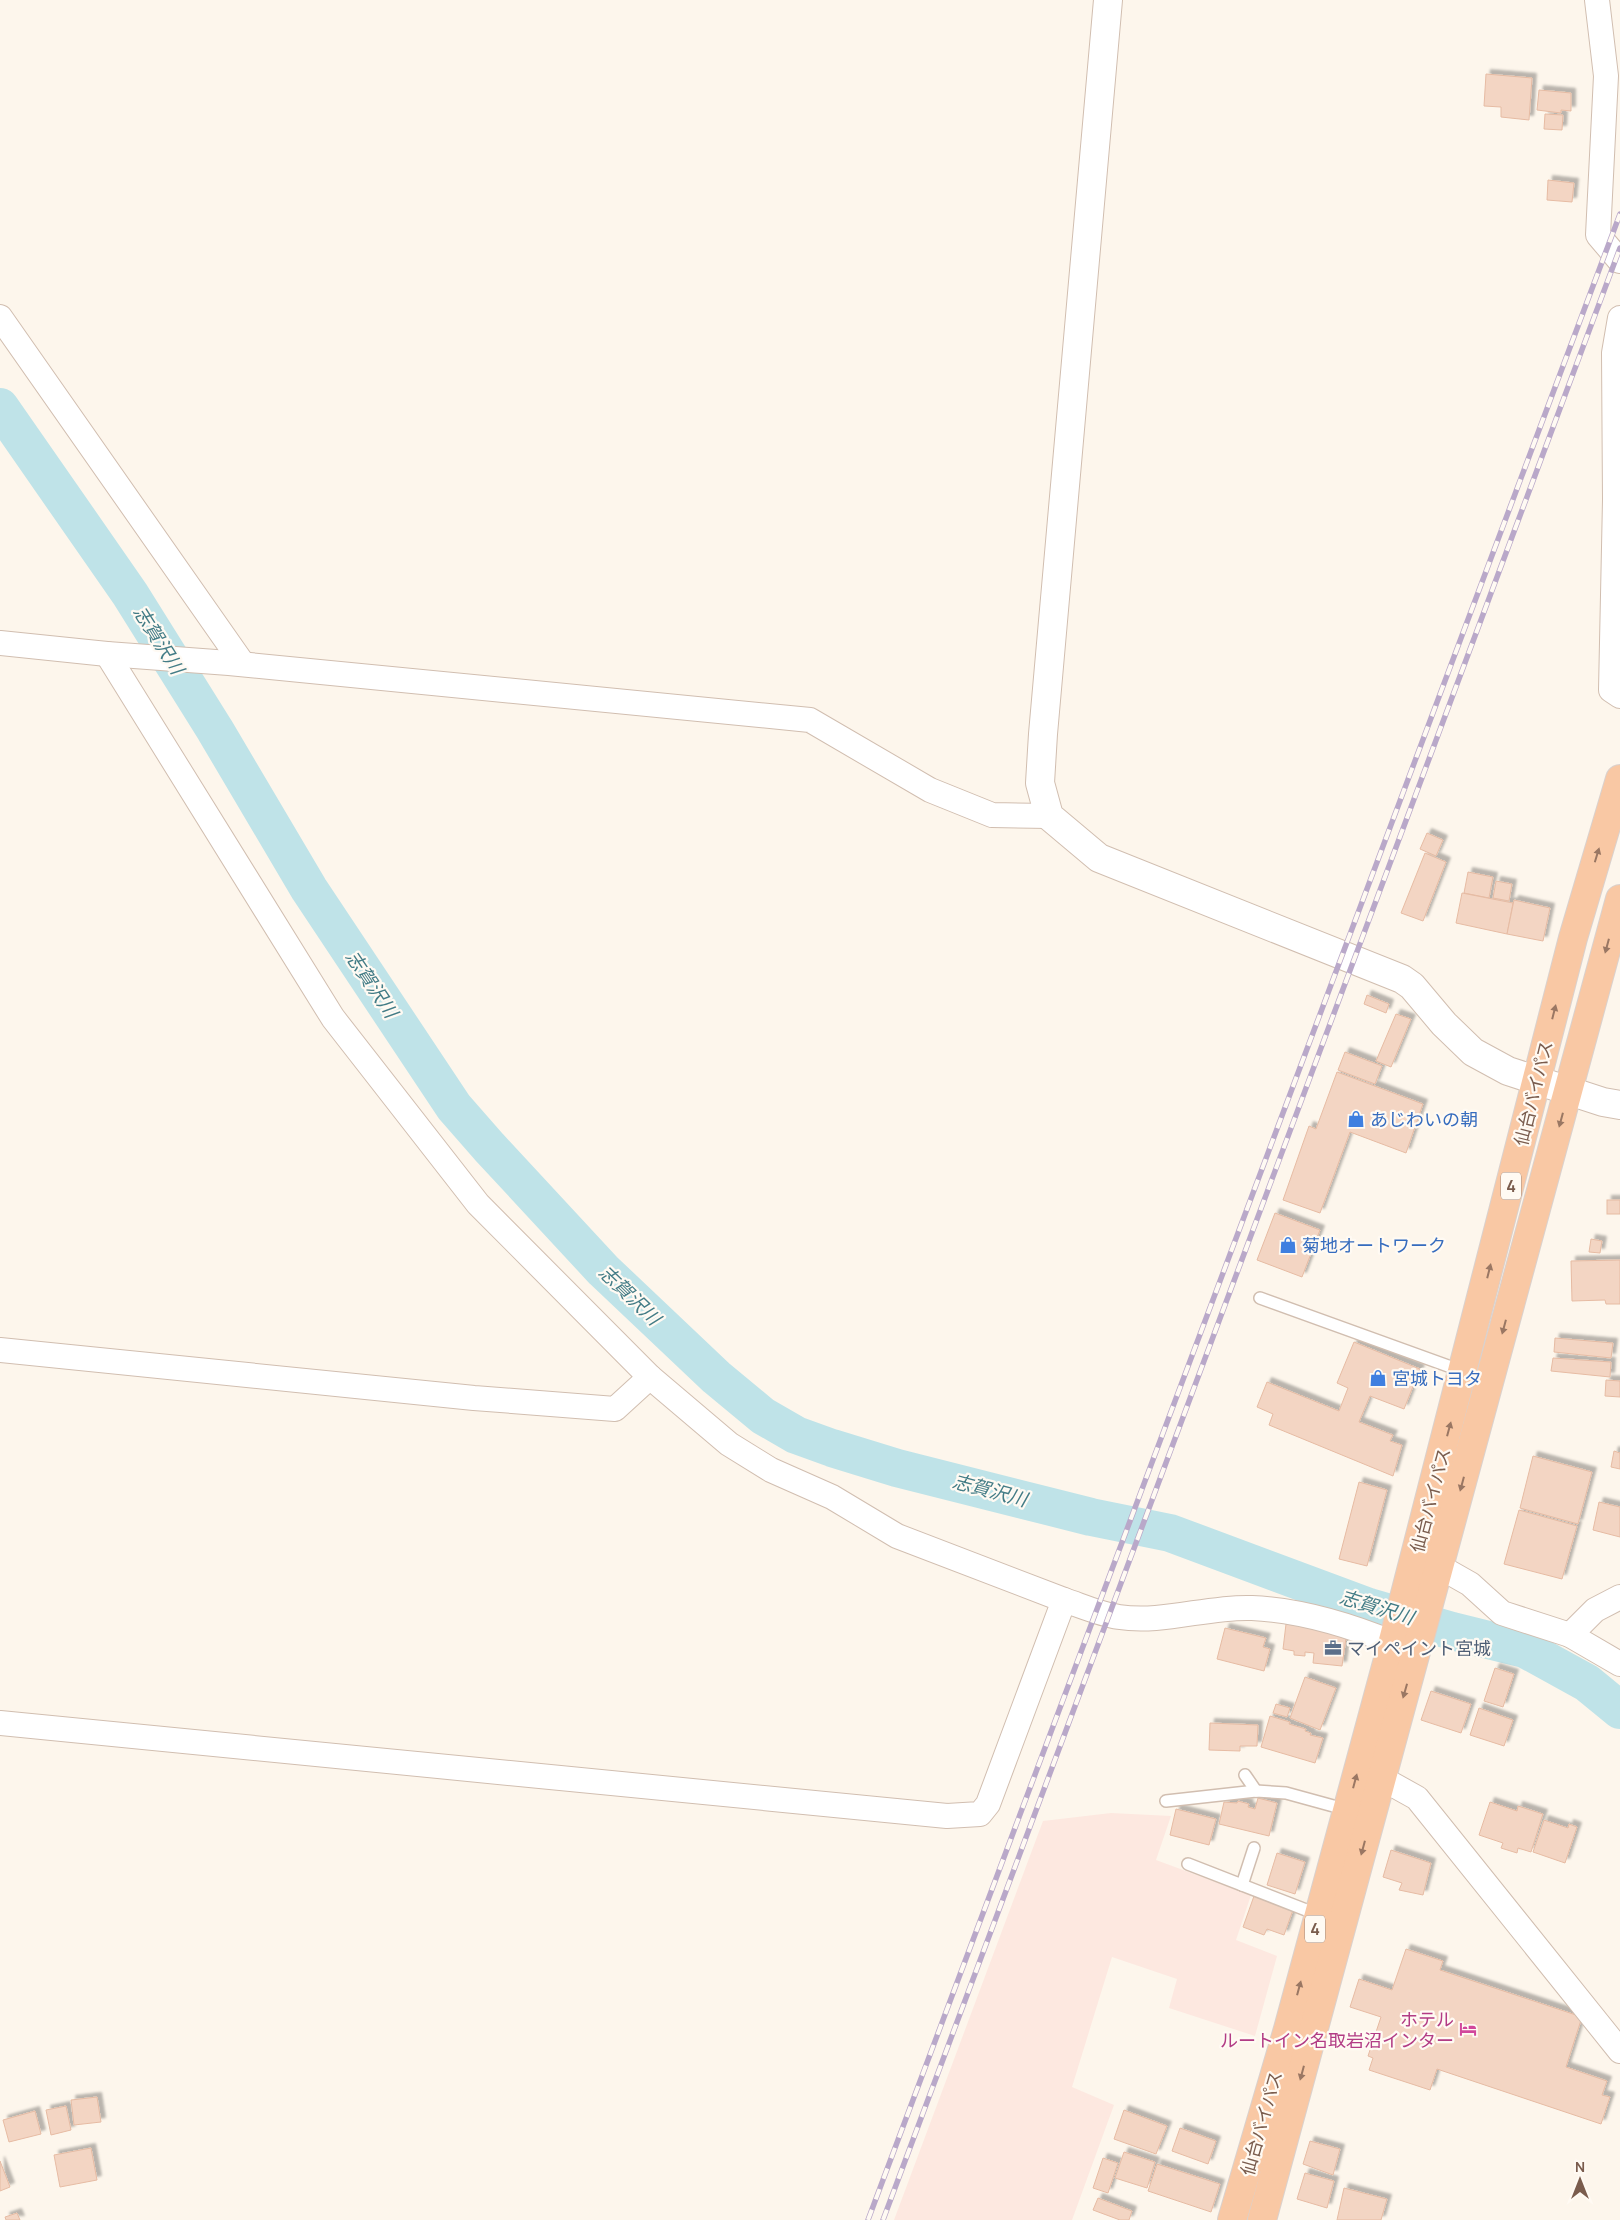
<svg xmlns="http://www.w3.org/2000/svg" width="1620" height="2220" viewBox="0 0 1620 2220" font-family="Manrope,'Noto Sans JP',sans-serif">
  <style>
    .commercial { fill: #fde8e0 }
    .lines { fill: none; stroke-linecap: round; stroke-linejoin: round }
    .river { stroke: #bfe3e8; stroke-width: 38 }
    .building { fill: #f3d5c3; stroke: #e6bba3; filter: url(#shadow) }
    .service-casing { stroke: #d1beb0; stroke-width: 14 }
    .minor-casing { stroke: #d1beb0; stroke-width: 26 }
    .tertiary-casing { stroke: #d1beb0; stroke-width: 30 }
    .trunk-casing { stroke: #dad1cd; stroke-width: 30 }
    .service { stroke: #fff; stroke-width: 11 }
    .minor { stroke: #fff; stroke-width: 24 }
    .tertiary { stroke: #fff; stroke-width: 28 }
    .trunk { stroke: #f9c8a4; stroke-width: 28 }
    .rail-casing { stroke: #b9a8c9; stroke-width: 5.5 }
    .rail { stroke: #fffaf3; stroke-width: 4; stroke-dasharray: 11; stroke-linecap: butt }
    .oneway { fill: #9a7763 }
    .labels { text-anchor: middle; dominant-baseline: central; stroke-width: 4.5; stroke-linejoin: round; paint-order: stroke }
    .shield { fill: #fffaf3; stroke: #a28b7f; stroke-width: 1 }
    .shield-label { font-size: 16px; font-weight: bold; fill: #7a5c4d }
    .street-label { font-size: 18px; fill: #7a5c4d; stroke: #fffaf3 }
    .shop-label { font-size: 18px; fill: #366cbe; stroke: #fffaf3; text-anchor: start }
    .service-label { font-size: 18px; fill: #4e5e75; stroke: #fffaf3; text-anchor: start }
    .hotel-label { font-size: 18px; fill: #b23c85; stroke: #fffaf3; text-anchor: end }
    .water-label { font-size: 19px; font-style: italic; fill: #437c86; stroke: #fffaf3 }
  </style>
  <defs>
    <filter id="shadow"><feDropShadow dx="4.5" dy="-4.5" stdDeviation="1" flood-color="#0004"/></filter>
  </defs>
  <rect width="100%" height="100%" fill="#fdf6ec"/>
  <polygon class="commercial" points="1111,1813 1171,1816 1156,1860 1251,1895 1236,1940 1277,1956 1255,2036 1169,2008 1177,1979 1112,1957 1072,2087 1114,2105 1072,2220 894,2220 1043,1821"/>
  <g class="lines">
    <polyline class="river" points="0,407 130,594 215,730 309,889 454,1107 489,1147 603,1270 716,1377 763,1416 796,1435 832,1448 897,1468 1091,1517 1170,1533 1369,1607 1452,1631 1525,1649 1587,1683 1620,1710"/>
  </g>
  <g class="building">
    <polygon points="1486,74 1532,78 1529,120 1501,117 1501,107 1484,106"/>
    <polygon points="1539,90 1571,93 1571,111 1561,110 1561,113 1537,110"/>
    <polygon points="1545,114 1563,115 1562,130 1544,129"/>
    <polygon points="1548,180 1574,183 1572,202 1547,200"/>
    <polygon points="1427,833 1443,840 1436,856 1420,849"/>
    <polygon points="1425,853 1446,862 1423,921 1401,913"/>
    <polygon points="1468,872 1493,877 1489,898 1464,893"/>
    <polygon points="1496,881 1512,884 1509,901 1493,898"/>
    <polygon points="1462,893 1513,903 1507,934 1456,923"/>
    <polygon points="1514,900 1550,908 1543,941 1507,934"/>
    <polygon points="1367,995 1389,1004 1386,1013 1364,1004"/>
    <polygon points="1396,1014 1411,1019 1391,1067 1376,1061"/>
    <polygon points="1345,1052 1382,1066 1375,1084 1338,1070"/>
    <polygon points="1337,1072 1423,1104 1406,1153 1350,1132 1320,1213 1283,1200 1309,1126 1316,1129"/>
    <rect x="1607" y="1200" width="13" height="14"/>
    <polygon points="1275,1213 1320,1230 1302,1277 1257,1260"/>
    <polygon points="1591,1239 1602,1241 1600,1253 1589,1252"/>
    <polygon points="1620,1260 1620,1304 1606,1304 1605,1300 1572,1301 1571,1261"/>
    <polygon points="1555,1338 1613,1343 1611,1358 1554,1352"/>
    <polygon points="1354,1342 1420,1369 1404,1409 1370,1396 1359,1422 1393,1435 1390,1441 1402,1445 1393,1476 1269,1425 1273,1414 1257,1407 1267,1382 1339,1411 1348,1388 1337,1383"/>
    <polygon points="1553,1358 1611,1362 1610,1377 1551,1371"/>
    <polygon points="1606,1380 1620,1381 1620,1397 1605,1396"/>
    <polygon points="1614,1451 1620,1453 1620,1469 1611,1467"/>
    <polygon points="1533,1456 1592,1472 1578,1524 1520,1508"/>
    <polygon points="1359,1482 1387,1490 1367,1566 1339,1559"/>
    <polygon points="1599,1502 1620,1507 1620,1537 1593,1530"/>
    <polygon points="1519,1510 1577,1526 1562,1579 1504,1564"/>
    <polygon points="1286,1624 1347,1631 1342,1666 1313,1663 1314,1653 1305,1652 1305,1656 1294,1655 1294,1651 1283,1649"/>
    <polygon points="1225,1628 1266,1638 1263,1647 1270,1649 1264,1671 1217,1659"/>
    <polygon points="1495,1668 1514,1674 1503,1707 1484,1701"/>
    <polygon points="1305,1677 1336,1688 1320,1730 1290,1718"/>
    <polygon points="1431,1691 1471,1704 1461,1733 1421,1720"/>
    <polygon points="1276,1704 1290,1708 1287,1717 1273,1713"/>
    <polygon points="1479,1708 1513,1720 1504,1746 1470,1735"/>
    <polygon points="1270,1716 1290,1722 1289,1724 1306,1729 1305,1731 1311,1733 1310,1735 1323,1738 1315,1763 1261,1747"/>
    <polygon points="1210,1723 1258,1725 1257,1746 1240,1746 1240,1751 1209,1750"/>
    <polygon points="1258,1798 1277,1803 1269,1836 1219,1824 1224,1802 1237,1803 1238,1801 1249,1804 1248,1807 1255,1809"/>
    <polygon points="1490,1802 1517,1811 1518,1806 1543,1814 1531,1852 1518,1848 1517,1853 1501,1848 1503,1843 1479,1835"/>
    <polygon points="1176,1809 1216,1819 1209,1845 1170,1835"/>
    <polygon points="1544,1820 1568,1828 1569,1824 1577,1827 1565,1863 1533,1852"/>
    <polygon points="1391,1850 1431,1863 1423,1895 1399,1890 1402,1883 1383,1877"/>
    <polygon points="1277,1853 1305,1862 1295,1894 1267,1885"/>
    <polygon points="1254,1896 1293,1910 1284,1935 1267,1929 1264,1935 1243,1927"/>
    <polygon points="1406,1949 1443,1961 1440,1970 1582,2017 1566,2067 1607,2081 1602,2095 1610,2097 1601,2124 1437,2069 1430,2090 1369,2070 1373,2058 1368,2056 1381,2017 1350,2007 1359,1979 1392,1990"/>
    <polygon points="97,2097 101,2122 74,2125 71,2100"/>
    <polygon points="66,2106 71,2130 51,2135 46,2110"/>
    <polygon points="1124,2110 1167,2126 1156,2154 1114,2139"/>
    <polygon points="35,2111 41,2134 9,2142 3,2120"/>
    <polygon points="1180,2128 1216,2141 1208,2164 1172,2151"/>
    <polygon points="1310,2141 1340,2149 1333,2175 1303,2164"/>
    <polygon points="91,2148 97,2180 60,2187 54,2155"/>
    <polygon points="1124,2152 1155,2162 1147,2188 1115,2178"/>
    <polygon points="1103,2158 1118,2163 1108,2193 1093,2188"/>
    <polygon points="0,2161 10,2187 0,2191"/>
    <polygon points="1157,2164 1220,2184 1211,2212 1148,2191"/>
    <polygon points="1305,2173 1334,2181 1327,2208 1297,2199"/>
    <polygon points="1344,2188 1387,2199 1381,2220 1337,2220"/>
    <polygon points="1098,2198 1132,2211 1129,2220 1120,2220 1093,2210"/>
    <polygon points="17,2213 20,2220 6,2220 5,2217"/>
  </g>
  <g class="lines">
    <g class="service-casing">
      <g id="service">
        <polyline points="1260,1298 1462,1371"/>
        <polyline points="1245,1775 1256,1791"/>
        <polyline points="1166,1801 1256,1791 1286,1793 1348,1810"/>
        <polyline points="1188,1864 1319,1915"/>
        <polyline points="1242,1885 1254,1848"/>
      </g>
    </g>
    <g class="minor-casing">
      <g id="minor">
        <polyline points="1597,0 1606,76 1598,235 1620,261"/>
        <polyline points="0,317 243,664"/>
        <polyline points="1620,318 1614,353 1615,500 1611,690 1620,696"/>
        <polyline points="0,643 107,654 229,663 810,720 930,790 992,815 1049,816"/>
        <polyline points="0,1350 474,1398 615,1409 650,1377 478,1204 333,1018 107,654"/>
        <polyline points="1440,1567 1470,1584 1502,1613 1570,1635 1620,1664"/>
        <path d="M1064 1600C1082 1606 1100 1614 1119 1617 1162 1624 1209 1606 1252 1608 1299 1610 1349 1625 1393 1643"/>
        <polyline points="1570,1635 1595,1610 1620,1597"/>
        <polyline points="0,1723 947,1816 980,1814 988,1804 1064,1600 897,1536 832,1497 771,1470 729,1444 650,1377"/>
        <polyline points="1381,1778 1417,1798 1620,2051"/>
      </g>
    </g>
    <g class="tertiary-casing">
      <polyline id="tertiary" points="1108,0 1043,734 1040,783 1049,816 1099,858 1402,979 1412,986 1444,1024 1473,1052 1508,1071 1603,1102 1620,1105"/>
    </g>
    <g class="trunk-casing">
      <g id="trunk">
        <polyline points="1232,2220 1288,2029 1394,1637 1573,938 1620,779"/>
        <polyline points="1262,2220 1620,899"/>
      </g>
    </g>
    <use href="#service" class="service"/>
    <use href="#minor" class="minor"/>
    <use href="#tertiary" class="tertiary"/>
    <use href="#trunk" class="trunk"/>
    <g class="rail-casing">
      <g id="rail">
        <polyline points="868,2220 1620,214"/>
        <polyline points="883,2220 1620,248"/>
      </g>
    </g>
    <use href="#rail" class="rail"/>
  </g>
  <defs><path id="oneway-solid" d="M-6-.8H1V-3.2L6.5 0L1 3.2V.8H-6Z" transform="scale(1.25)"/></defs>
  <g class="oneway">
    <use href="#oneway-solid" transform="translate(1597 855) rotate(-73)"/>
    <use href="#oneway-solid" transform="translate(1607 946) rotate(105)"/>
    <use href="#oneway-solid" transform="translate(1554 1012) rotate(-76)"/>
    <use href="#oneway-solid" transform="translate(1561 1120) rotate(105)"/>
    <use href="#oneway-solid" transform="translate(1489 1271) rotate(-76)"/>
    <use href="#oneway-solid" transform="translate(1504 1327) rotate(105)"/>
    <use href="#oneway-solid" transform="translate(1449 1429) rotate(-75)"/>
    <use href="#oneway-solid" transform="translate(1462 1484) rotate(105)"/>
    <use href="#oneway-solid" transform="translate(1405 1691) rotate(106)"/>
    <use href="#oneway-solid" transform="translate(1355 1781) rotate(-75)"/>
    <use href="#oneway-solid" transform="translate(1363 1848) rotate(105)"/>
    <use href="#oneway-solid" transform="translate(1299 1988) rotate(-75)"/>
    <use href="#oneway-solid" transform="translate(1302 2073) rotate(105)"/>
  </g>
  <defs>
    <g id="shop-bare" transform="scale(1.35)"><path d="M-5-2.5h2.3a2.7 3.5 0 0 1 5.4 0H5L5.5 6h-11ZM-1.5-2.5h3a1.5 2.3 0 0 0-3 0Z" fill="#3f7fe0" stroke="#fffaf3" stroke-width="2.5" paint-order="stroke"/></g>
    <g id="office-bare" transform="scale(1.35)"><path d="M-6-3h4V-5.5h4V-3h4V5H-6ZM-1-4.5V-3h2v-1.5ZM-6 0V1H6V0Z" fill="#5c6f8a" stroke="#fffaf3" stroke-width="2.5" paint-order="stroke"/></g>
    <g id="hotel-bare" transform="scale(1.35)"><path d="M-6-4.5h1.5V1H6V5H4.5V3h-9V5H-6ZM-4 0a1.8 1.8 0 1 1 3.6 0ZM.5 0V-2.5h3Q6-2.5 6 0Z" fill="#d1479c" stroke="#fffaf3" stroke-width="2.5" paint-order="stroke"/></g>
  </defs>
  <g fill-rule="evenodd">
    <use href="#shop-bare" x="1356" y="1119"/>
    <use href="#shop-bare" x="1288" y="1245"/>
    <use href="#shop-bare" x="1378" y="1378"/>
    <use href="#office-bare" x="1333" y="1648"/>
    <use href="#hotel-bare" x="1468" y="2029"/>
  </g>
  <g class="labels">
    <g class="shield">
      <rect x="1501" y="1172.5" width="20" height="27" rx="4"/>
      <rect x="1305" y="1915.5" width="20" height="27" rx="4"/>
    </g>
    <g class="shield-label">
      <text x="1511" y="1186">4</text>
      <text x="1315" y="1929">4</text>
    </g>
    <g class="street-label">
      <text transform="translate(1533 1093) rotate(-76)">仙台バイパス</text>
      <text transform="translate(1430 1500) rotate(-75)">仙台バイパス</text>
      <text transform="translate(1261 2123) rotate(-74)">仙台バイパス</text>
    </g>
    <g class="shop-label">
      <text x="1370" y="1119">あじわいの朝</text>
      <text x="1302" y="1245">菊地オートワーク</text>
      <text x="1392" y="1378">宮城トヨタ</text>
    </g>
    <g class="service-label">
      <text x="1347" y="1648">マイペイント宮城</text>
    </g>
    <g class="hotel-label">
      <text x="1454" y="2019">ホテル<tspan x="1454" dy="21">ルートイン名取岩沼インター</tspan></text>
    </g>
    <g class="water-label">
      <text transform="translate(159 640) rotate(58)">志賀沢川</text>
      <text transform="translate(372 984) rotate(56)">志賀沢川</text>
      <text transform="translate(630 1295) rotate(44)">志賀沢川</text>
      <text transform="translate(990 1490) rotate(15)">志賀沢川</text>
      <text transform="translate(1377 1607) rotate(17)">志賀沢川</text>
    </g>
  </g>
  <g transform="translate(1580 2180)" stroke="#fffaf3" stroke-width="4" paint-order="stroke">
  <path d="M0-4L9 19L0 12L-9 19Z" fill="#7a5c4d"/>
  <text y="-8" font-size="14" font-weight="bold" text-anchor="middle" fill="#7a5c4d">N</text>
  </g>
</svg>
